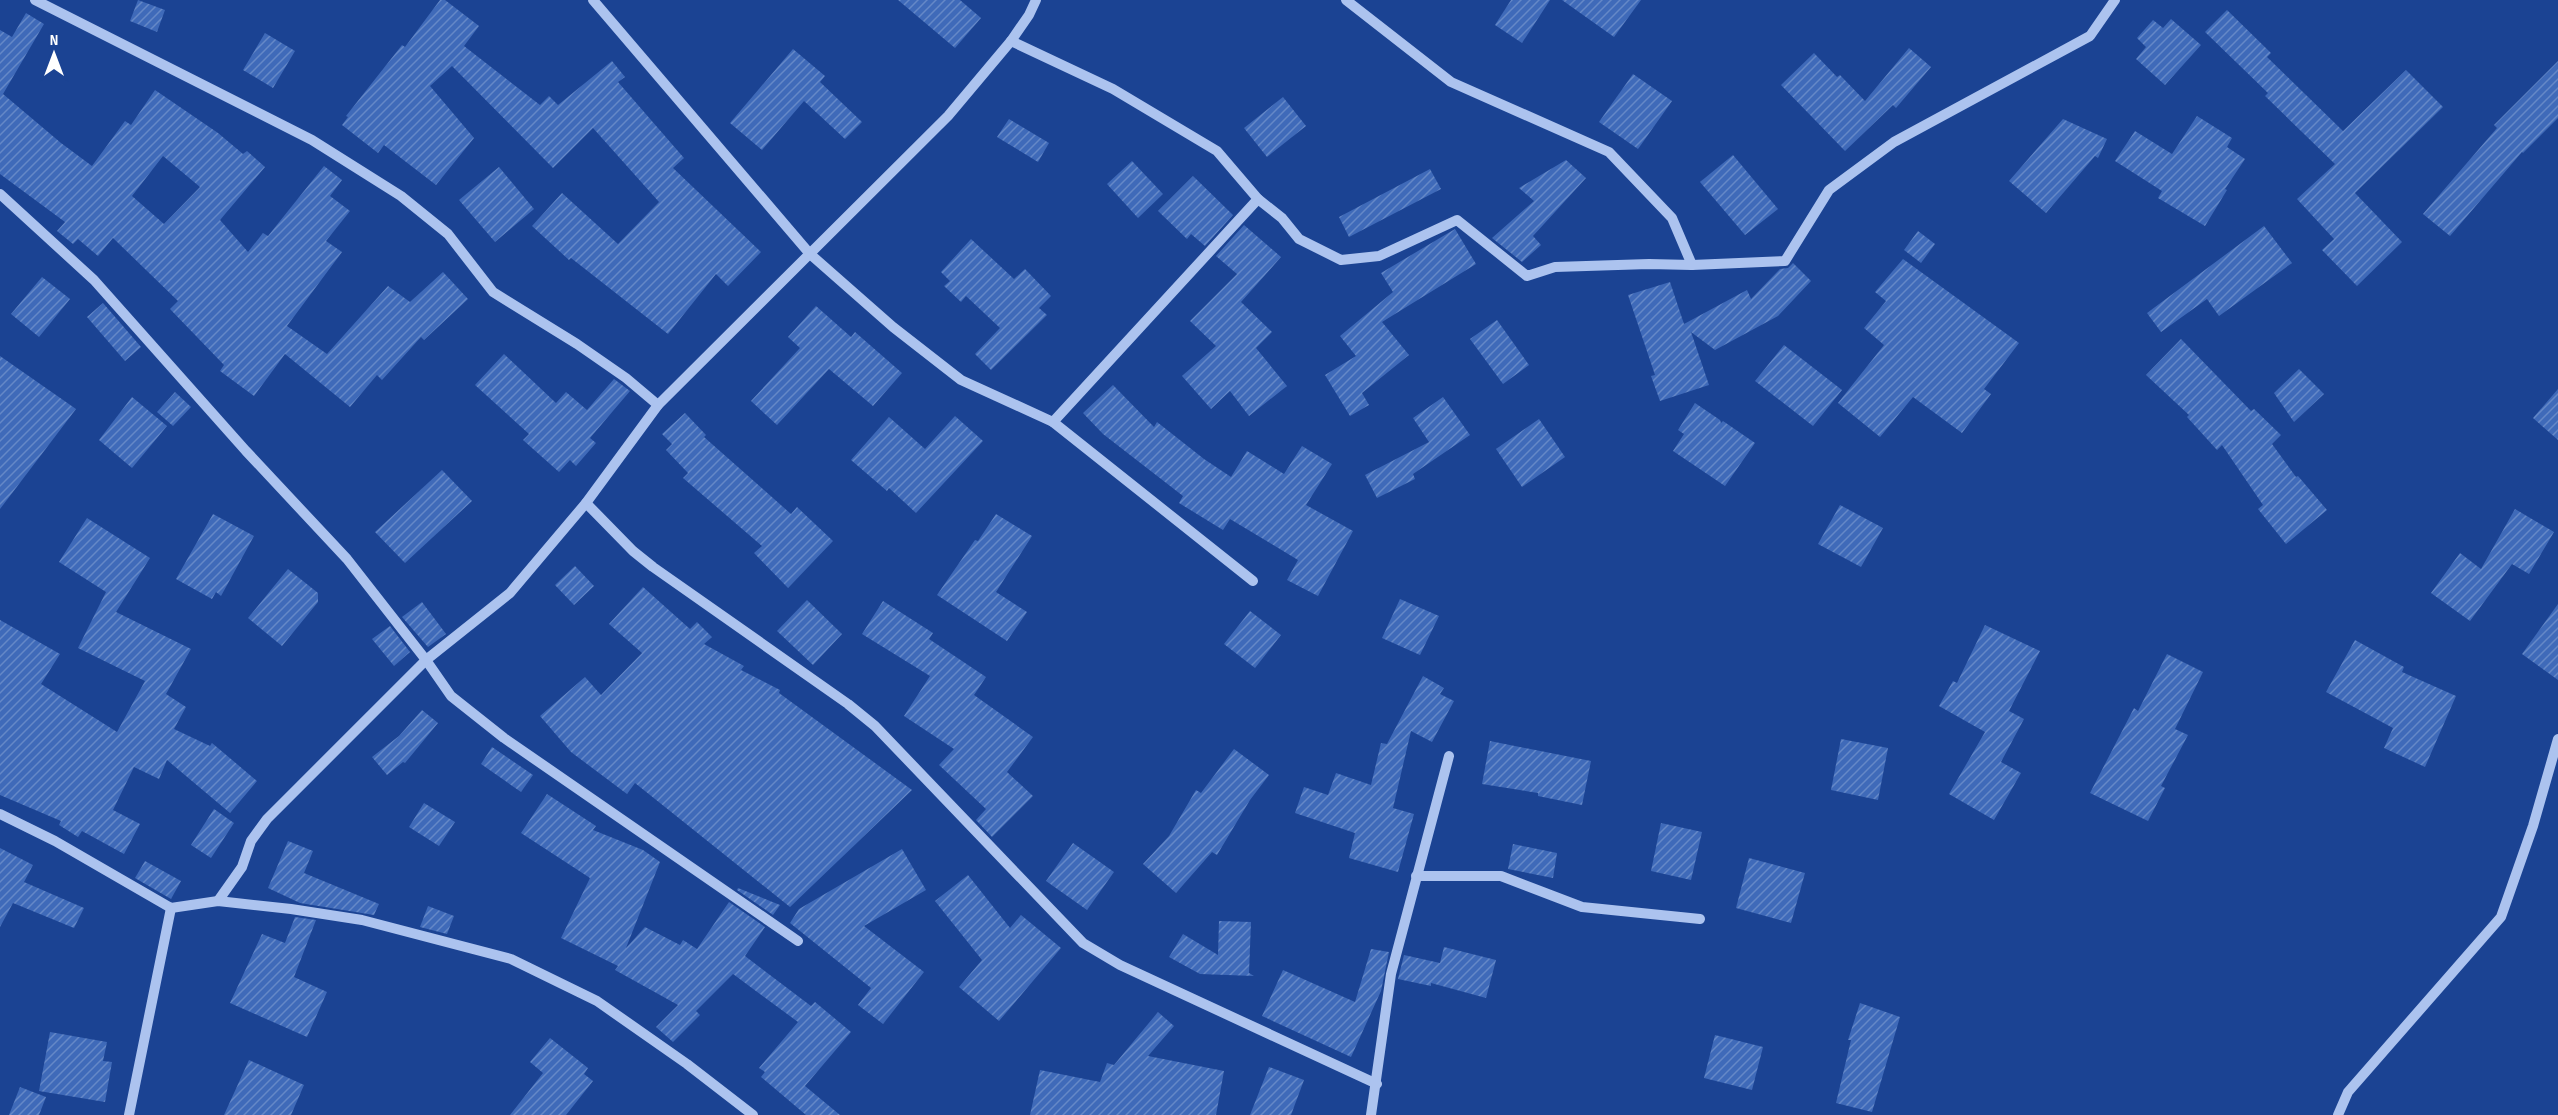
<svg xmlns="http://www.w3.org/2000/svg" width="2558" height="1115" viewBox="0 0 2558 1115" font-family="'Sofia Sans Condensed',sans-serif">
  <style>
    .building { fill: url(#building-hatch); fill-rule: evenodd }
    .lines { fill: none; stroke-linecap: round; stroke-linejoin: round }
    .minor { stroke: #acc3ef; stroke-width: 10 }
  </style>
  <defs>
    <pattern id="building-hatch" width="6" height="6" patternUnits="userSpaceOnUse" patternTransform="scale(1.5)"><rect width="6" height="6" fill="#3f6ab9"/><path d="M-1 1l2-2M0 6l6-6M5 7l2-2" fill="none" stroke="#6588c7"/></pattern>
  </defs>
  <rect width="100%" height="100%" fill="#1b4393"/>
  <g class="building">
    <polygon points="138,0 165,10 157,32 130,21"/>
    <polygon points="440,0 445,0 479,26 464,46 540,105 549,96 558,105 612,61 625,77 618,82 684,158 673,168 761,252 728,286 716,274 668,334 571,258 569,260 532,226 562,193 618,244 659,202 593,128 553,168 452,66 430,86 474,138 436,185 384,145 378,153 342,125 348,117 346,116 402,45 405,47"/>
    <polygon points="898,0 960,0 981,18 955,48"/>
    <polygon points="1511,0 1550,0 1522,43 1495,25"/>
    <polygon points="1562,0 1641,0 1614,37"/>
    <polygon points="2227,10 2271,53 2267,57 2343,131 2406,70 2443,107 2355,193 2402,242 2357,286 2322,250 2334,239 2297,199 2335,164 2265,96 2268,93 2205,32"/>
    <path d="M26 13 44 24 3 94 61 143 92 166 125 121 131 125 155 90 218 133 243 154 247 151 265 167 220 220 248 252 263 233 268 236 324 166 342 180 330 196 350 211 326 241 342 252 287 326 327 354 388 286 410 302 443 272 468 299 424 340 421 337 382 380 377 375 350 407 285 354 254 396 220 371 224 365 170 309 178 301 113 238 98 256 78 239 73 244 57 231 65 222 0 174V30L12 37ZM163 156 200 187 164 224 132 196Z"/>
    <polygon points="2171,19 2201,45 2165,85 2136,59 2146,47 2137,38 2153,20 2163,28"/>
    <polygon points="265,33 295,51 273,88 243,70"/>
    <polygon points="1909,48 1931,67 1896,108 1893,105 1845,151 1781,85 1814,53 1837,77 1840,75 1865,101"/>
    <polygon points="793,49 825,76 820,82 862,122 845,139 804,101 762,150 730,123"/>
    <polygon points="2558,61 2558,118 2523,153 2522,152 2450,236 2423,214 2497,128 2494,125"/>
    <polygon points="1633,74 1672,101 1638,149 1599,122"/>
    <polygon points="1283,97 1306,126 1267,157 1244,128"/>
    <polygon points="2197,116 2232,138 2227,147 2245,159 2225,189 2227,190 2205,226 2158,198 2162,191 2115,161 2135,131 2172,154"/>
    <polygon points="1009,119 1049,143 1038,162 997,137"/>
    <polygon points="2063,119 2107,139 2098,158 2095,156 2046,213 2009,181"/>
    <polygon points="1733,155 1778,209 1745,235 1700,182"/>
    <polygon points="1566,160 1586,178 1533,236 1541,245 1522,262 1492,238 1534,201 1519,188"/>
    <polygon points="1132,161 1163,194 1138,218 1107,184"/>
    <polygon points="499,167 534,209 495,242 459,200"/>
    <polygon points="1430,169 1441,189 1349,237 1339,217"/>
    <polygon points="1193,176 1233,215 1205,246 1191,234 1187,239 1158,211"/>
    <polygon points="1244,225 1281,257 1241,302 1272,332 1256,348 1287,386 1249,416 1230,391 1211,409 1182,376 1216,346 1190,321 1237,274 1216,256"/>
    <polygon points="2264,226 2292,263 2219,316 2207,299 2161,332 2147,313"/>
    <polygon points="1455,229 1476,264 1382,322 1409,355 1362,393 1369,405 1350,416 1325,375 1356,356 1340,336 1393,292 1381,273"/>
    <polygon points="1918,231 1935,244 1921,263 1904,250"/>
    <polygon points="971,239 1014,279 1025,269 1051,296 1039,308 1047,315 991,370 975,354 1000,328 966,296 961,302 944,286 950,281 941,272"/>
    <polygon points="1903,259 2019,343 1984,389 1991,394 1962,433 1913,397 1880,437 1838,403 1884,345 1864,328 1886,301 1875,292"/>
    <polygon points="1793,263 1811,281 1778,316 1715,350 1691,332 1709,385 1660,401 1651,376 1655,375 1628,295 1670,282 1684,324 1747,290 1751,299 1780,269 1788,268"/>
    <polygon points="42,277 70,299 39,337 11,314"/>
    <polygon points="103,303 141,347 125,361 87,317"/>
    <polygon points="816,306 851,337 855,332 902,373 873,406 829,369 777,425 751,401 800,348 788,337"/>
    <polygon points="1497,320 1529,365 1503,384 1470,339"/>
    <polygon points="2181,339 2251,411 2254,409 2281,435 2272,444 2296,477 2298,476 2327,510 2286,544 2258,509 2263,505 2222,445 2217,450 2187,417 2189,415 2146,375"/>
    <polygon points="1784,345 1842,390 1813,426 1755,381"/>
    <polygon points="504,354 556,403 566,392 587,410 614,379 630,391 590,438 596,443 576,466 570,460 559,472 523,440 529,434 475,385"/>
    <polygon points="0,356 76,409 0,509"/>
    <polygon points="2299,369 2324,394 2294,422 2274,393"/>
    <polygon points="1113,385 1154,427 1157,422 1204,459 1231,477 1247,451 1284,474 1302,446 1332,464 1306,505 1353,531 1318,596 1287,580 1298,560 1230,519 1223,530 1179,503 1183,496 1103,434 1083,413"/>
    <polygon points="2558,389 2558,440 2533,418"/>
    <polygon points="175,392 191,407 173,426 157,412"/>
    <polygon points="132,397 167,426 132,468 99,440"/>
    <polygon points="1443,397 1470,435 1413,474 1415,479 1377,498 1365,475 1429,442 1413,418"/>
    <polygon points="1695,403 1720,420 1721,423 1723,421 1755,443 1725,486 1673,451 1684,434 1678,430"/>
    <polygon points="685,413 706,435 704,437 791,514 797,507 833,541 788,588 754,553 762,546 683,478 688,473 666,450 672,444 662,434"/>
    <polygon points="955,416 983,441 916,513 889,488 887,491 851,460 889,417 925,449"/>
    <polygon points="1539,419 1565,457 1522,487 1496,449"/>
    <polygon points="442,470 472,501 405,563 375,532"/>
    <polygon points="1840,505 1883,528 1861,567 1818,544"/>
    <polygon points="2515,509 2554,532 2529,574 2512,564 2470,621 2431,593 2460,553 2481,569"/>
    <polygon points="213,514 254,536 221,596 216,592 212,599 176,579"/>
    <polygon points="996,514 1032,536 996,592 1027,612 1007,641 937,595 975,540 978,541"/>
    <polygon points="87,518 150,558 116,612 191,649 166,694 186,707 174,729 210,746 212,743 257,781 230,813 167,760 159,779 134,767 113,810 140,824 124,854 82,831 78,837 59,825 61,821 0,795 0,620 60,654 41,684 117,732 145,681 78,648 106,592 59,562"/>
    <polygon points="575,566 594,586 574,605 555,585"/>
    <polygon points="288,569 318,593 318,602 282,646 248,618"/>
    <polygon points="643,587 690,629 697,622 712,637 704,644 744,666 741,670 780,690 779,693 912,790 790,907 635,783 627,794 571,752 540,716 585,677 601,695 642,653 609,624"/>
    <polygon points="1400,599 1439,616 1420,655 1382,638"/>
    <polygon points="807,600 842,634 813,665 777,631"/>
    <polygon points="883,601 933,633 929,639 986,677 974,695 1033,737 1007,772 1033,796 992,837 976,820 986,809 939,765 954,749 904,716 930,676 862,634"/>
    <polygon points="422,602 446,634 428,647 402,617"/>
    <polygon points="2558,604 2558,680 2522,654"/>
    <polygon points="1250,611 1281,635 1255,668 1224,644"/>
    <polygon points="1985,625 2040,651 2009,711 2024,719 2001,762 2021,773 1994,820 1949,794 1985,732 1939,706 1953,681 1957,683"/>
    <polygon points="390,626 410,652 394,666 372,639"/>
    <polygon points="2355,640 2404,667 2402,672 2456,696 2425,767 2384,748 2393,728 2326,692"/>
    <polygon points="2167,654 2203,672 2175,729 2188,735 2161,786 2165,788 2148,821 2090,793 2134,708 2138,711"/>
    <polygon points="1423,676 1444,688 1440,694 1454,701 1432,742 1411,731 1393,808 1414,814 1398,872 1349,858 1355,833 1295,813 1304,787 1328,795 1336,773 1371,785 1381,743 1387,744"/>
    <polygon points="422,710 438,723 405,763 403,762 387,775 372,757 399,736"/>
    <polygon points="1841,739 1888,748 1878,800 1831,790"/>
    <polygon points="1490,741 1591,761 1582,805 1538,796 1538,793 1482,784"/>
    <polygon points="492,747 533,775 521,792 481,764"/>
    <polygon points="1234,749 1269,775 1250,800 1217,855 1212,852 1176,893 1143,864 1169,836 1196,790 1201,793"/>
    <polygon points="547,794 596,826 593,830 643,850 660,862 626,948 645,927 680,945 683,940 697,949 729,902 765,927 745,956 811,1006 815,1002 851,1032 805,1086 840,1115 806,1115 761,1077 765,1072 759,1068 798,1022 733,974 696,1011 700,1015 673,1042 656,1027 678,1005 615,970 618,966 561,938 590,878 521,833"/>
    <polygon points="424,803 455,822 439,846 409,827"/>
    <polygon points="214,809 234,823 211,858 191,845"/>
    <polygon points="1661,823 1702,832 1691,880 1651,871"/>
    <polygon points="288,841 313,851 304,873 379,904 374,915 300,903 268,888"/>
    <polygon points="1073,843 1114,872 1087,910 1046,881"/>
    <polygon points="1513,844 1557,853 1553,878 1508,869"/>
    <polygon points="0,848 33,865 24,882 84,908 74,928 13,903 0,927"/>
    <polygon points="902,849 926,890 864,926 924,972 883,1024 858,1005 871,988 790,923 799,909"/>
    <polygon points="1749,858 1805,873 1791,923 1736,908"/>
    <polygon points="145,861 181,881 171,899 135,878"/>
    <polygon points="968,875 1010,928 1021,915 1061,948 999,1021 959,987 982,960 935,901"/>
    <polygon points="738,888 780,905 773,915 737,890"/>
    <polygon points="428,906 454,916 447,934 420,927"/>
    <polygon points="295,917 316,920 294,977 327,992 307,1037 230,1003 262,934 285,943"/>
    <polygon points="1219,921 1251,922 1249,973 1254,976 1200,974 1169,957 1183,934 1218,955"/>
    <polygon points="1444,947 1496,960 1486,998 1431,983 1431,986 1398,979 1404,955 1440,963"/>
    <polygon points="1371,949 1389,952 1381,991 1351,1057 1262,1016 1283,970 1355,1002"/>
    <polygon points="1860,1003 1900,1017 1872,1112 1836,1103 1851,1040 1848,1040"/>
    <polygon points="1158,1012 1174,1026 1148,1056 1224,1071 1216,1115 1030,1115 1040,1070 1100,1082 1107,1063 1114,1065"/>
    <polygon points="50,1032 107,1042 103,1061 112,1062 105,1102 39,1091"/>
    <polygon points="1715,1035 1763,1047 1752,1090 1704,1078"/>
    <polygon points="550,1038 588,1068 584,1074 593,1081 566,1115 510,1115 543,1073 530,1062"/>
    <polygon points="249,1060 304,1085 291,1115 224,1115"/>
    <polygon points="1269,1067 1304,1080 1291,1115 1250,1115"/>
    <polygon points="20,1087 46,1097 39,1115 9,1115"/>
  </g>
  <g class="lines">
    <g class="minor">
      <polyline points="35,0 312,140 401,196 448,234 493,292 577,344 626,378 658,405"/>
      <polyline points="593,0 810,254 893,327 961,380 1053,422 1258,199"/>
      <polyline points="1346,0 1451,82 1609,152 1672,218 1692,265"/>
      <polyline points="1011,41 1113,89 1217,151 1258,199 1282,218 1299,239 1341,260 1379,256 1457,220 1527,276 1555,267 1649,264 1692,265 1785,261 1829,190 1894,142 2090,36 2115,0"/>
      <polyline points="0,194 94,280 246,451 347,559 426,660 451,696 504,738 798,941"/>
      <polyline points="1053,422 1253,581"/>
      <polyline points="586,503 633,551 653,567 848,704 875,726 1083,943 1120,965 1377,1084"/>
      <polyline points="0,814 55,841 171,908 218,901 291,909 362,920 511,959 597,1001 687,1064 753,1115"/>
      <polyline points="1416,876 1501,876 1582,907 1700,919"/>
      <polyline points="218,901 242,867 251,841 267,819 426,660 510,593 586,503 658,405 948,116 1011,41 1029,15 1036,0"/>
      <polyline points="129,1115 171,908"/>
      <polyline points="1371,1115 1391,974 1449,756"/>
      <polyline points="2338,1115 2348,1092 2501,917 2533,826 2558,739"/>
    </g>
  </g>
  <g transform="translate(54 54)" stroke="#1b4393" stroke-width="4.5" paint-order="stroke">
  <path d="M0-4.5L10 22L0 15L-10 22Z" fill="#ffffff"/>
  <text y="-9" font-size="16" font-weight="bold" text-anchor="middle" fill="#ffffff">N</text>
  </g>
</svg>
